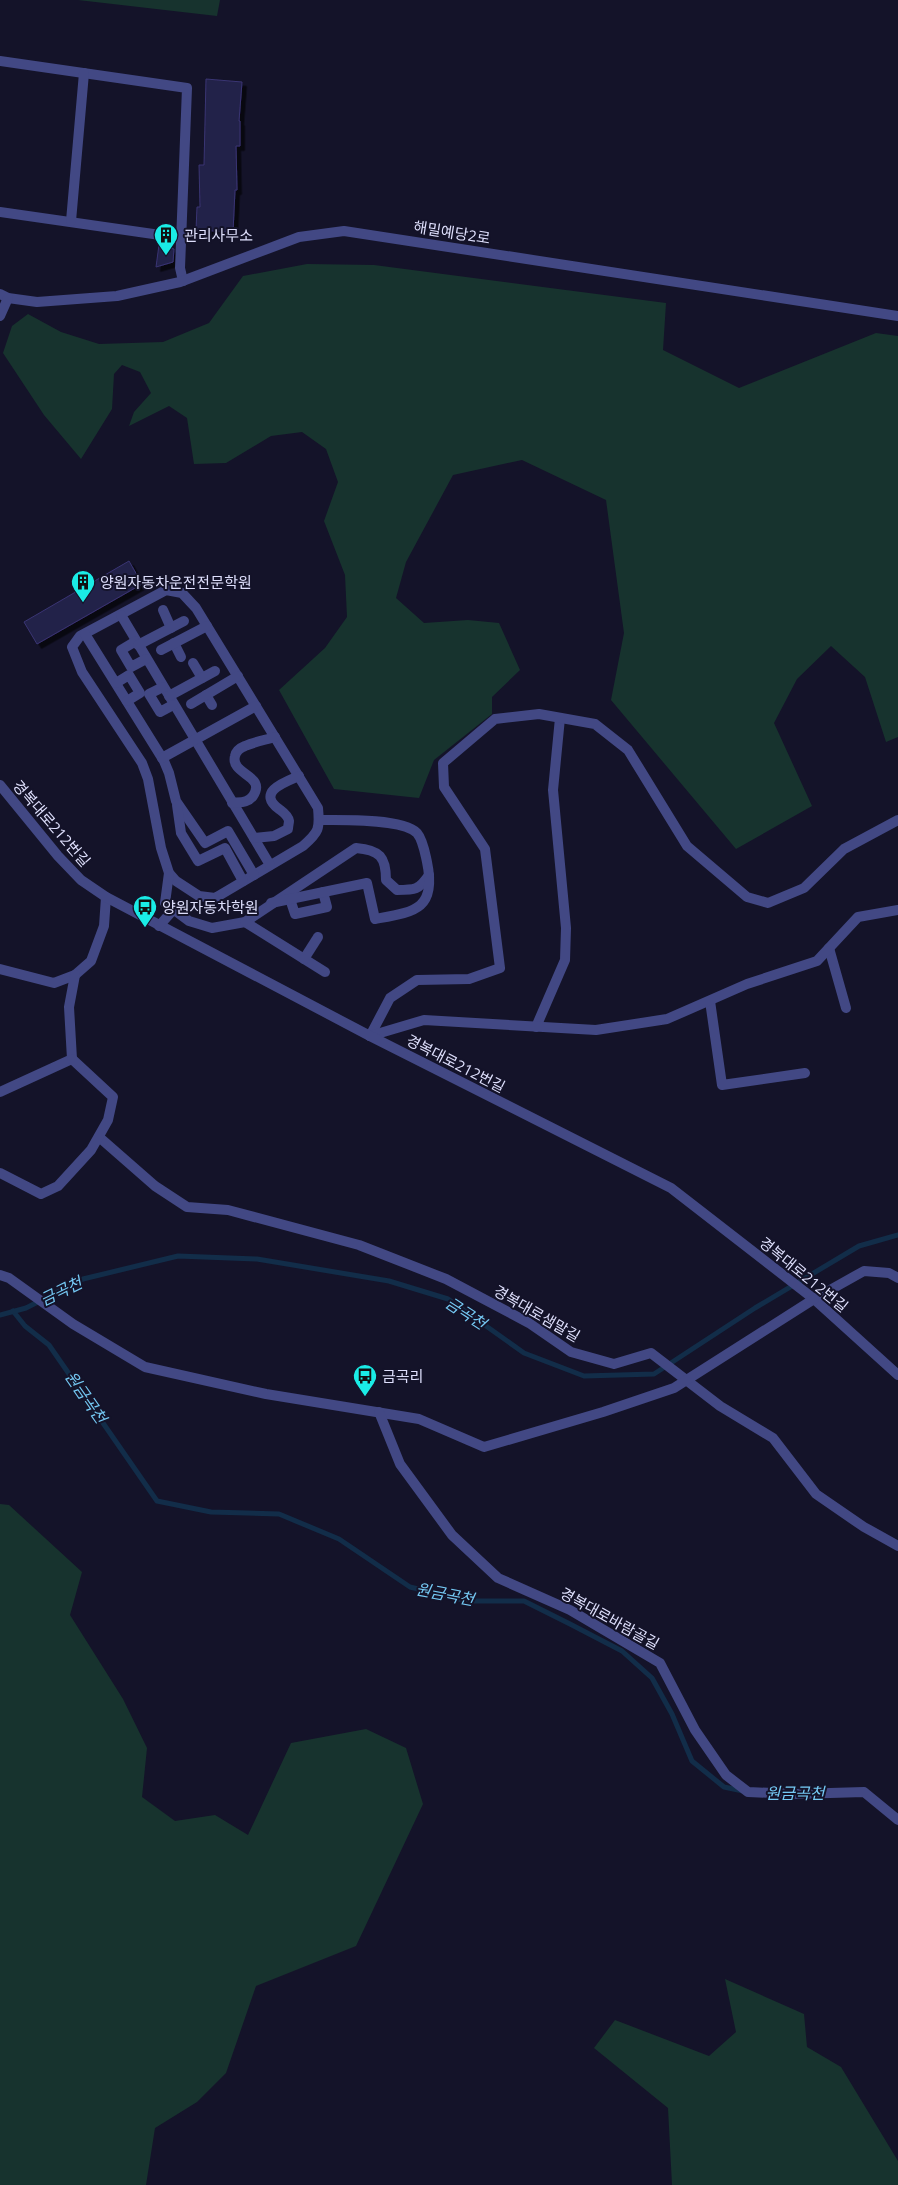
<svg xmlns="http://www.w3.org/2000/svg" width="898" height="2185" viewBox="0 0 898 2185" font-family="'Open Sans','Noto Sans KR',sans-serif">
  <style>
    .green { fill: #17332e }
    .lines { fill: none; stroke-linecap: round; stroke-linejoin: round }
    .stream { stroke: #122d49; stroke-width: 5 }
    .building { fill: #242149; stroke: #393573; filter: url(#shadow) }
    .lane { stroke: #424884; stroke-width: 10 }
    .street { stroke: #424884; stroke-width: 10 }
    .labels { text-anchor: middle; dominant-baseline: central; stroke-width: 4; stroke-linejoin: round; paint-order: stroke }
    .street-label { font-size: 15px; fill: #dedffc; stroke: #141329 }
    .poi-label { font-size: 15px; fill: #dedffc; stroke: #141329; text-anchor: start }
    .water-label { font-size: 16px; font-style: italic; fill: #75c9f4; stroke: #141329 }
  </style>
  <defs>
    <filter id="shadow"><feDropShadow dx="4.5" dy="4.5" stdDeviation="0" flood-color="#0009"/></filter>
  </defs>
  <rect width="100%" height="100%" fill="#141329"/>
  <g class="green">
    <polygon points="78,0 220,0 217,16"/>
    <polygon points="307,264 374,265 666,303 663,350 739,388 876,333 898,336 898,737 886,742 865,677 831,646 797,679 774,723 812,806 736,849 611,700 624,633 606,500 522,460 453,475 406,562 396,598 424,623 468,620 499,623 520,670 492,697 492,714 434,760 419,798 334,789 279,690 325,648 347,617 345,575 324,521 338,482 326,449 302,432 271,436 226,463 194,464 187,418 169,406 129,426 134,412 151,393 140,372 122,365 114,374 112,409 81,459 44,415 3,353 12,326 28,314 61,332 99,344 163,342 209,323 243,276"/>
    <polygon points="0,1504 9,1505 82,1572 70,1615 123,1699 147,1748 142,1797 175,1821 215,1815 248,1835 291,1743 366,1729 406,1748 423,1804 356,1946 256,1986 226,2073 197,2102 155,2128 146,2185 0,2185"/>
    <polygon points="725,1979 804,2014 807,2047 841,2067 898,2161 898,2185 672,2185 668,2108 594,2048 615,2020 709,2056 736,2032"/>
  </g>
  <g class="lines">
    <g class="stream">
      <polyline points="13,1311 25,1326 49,1345 157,1501 211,1512 279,1514 339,1539 410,1587 467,1601 524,1601 570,1624 622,1651 652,1678 672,1714 692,1761 724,1787 743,1791"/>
      <polyline points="0,1315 26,1308 83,1279 178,1256 257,1259 389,1281 448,1299 524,1353 584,1376 654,1374 755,1308 859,1246 898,1235"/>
    </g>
  </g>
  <g class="building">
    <polygon points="206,79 242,82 239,121 240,121 240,146 236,146 237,190 235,190 233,232 196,230 197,207 200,207 199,165 204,165"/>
    <polygon points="159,245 174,249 173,262 156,267"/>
    <polygon points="129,561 142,584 37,644 24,622"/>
  </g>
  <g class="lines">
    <g class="lane">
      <polyline points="0,61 187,88 180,268 183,281"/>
      <polyline points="0,212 181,238"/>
      <polyline points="71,221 84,73"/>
      <polyline points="829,948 846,1008"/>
      <polyline points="0,969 54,983 75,975 91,961 104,926 106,897"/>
      <polyline points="710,1001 722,1085 805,1073"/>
      <polyline points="536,1027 565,960 566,928 553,790 560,718"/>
      <polyline points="370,1036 390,998 417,980 469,979 500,968 485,849 444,787 443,763 495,719 539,714 595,724 628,750 687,846 747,897 768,903 804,888 844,849 898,820"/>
      <polyline points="370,1036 424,1020 596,1030 667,1019 747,984 817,961 858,917 898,910"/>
      <polyline points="0,1092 72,1059 69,1007 75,975"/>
      <polyline points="99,1137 155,1186 187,1207 228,1210 359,1245 446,1279 529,1323 571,1352 614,1364 651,1353 720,1406 773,1438 816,1494 864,1527 898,1546"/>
      <polyline points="0,1173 41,1194 58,1186 91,1150 108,1120 113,1097 72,1059"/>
      <polyline points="814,1299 864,1271 889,1273 898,1278"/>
    </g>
    <g class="street">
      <polyline points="0,294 8,298 37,302 117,296 180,282 299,237 344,231 898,316"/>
      <polyline points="0,316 8,298"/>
      <path d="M166 590 182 593 196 608 318 808C320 829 319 832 303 846L215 898 199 896 176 881 169 873 161 848 148 779 142 763 82 672 72 647 80 636Z"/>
      <polyline points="163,610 171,628"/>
      <polyline points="121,615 270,865"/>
      <polyline points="85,634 164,761 169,773 176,801 205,843 228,831 254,875"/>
      <polyline points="136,641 121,650 131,667 146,659"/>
      <polyline points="174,643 181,657"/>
      <polyline points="138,645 184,621"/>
      <polyline points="161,650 207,626"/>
      <polyline points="193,663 202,678"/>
      <polyline points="116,683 129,675 140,693 127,701"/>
      <polyline points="163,687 149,694 160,712 173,705"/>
      <polyline points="206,695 212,705"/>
      <polyline points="169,696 215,671"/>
      <polyline points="191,704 238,676"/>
      <polyline points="162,758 256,706"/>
      <polyline points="0,785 58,856 81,880 106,897 370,1036 671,1188 814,1299 898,1375"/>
      <path d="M232 803C240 802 248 803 253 796 267 775 230 775 235 756 236 751 240 748 245 746 254 742 265 740 275 737"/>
      <polyline points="177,805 181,833 198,861 225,848 243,881"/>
      <path d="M254 838 274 836 288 829C288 826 289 823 289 821 288 815 283 812 279 809 256 792 285 782 299 776"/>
      <path d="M169 873 165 903 189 921 212 928 245 922 356 848C380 850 386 857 386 880L397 890C415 890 419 890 429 875"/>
      <polyline points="290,899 295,914 327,907 323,892"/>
      <path d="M271 903 367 883 375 919C414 912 437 910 427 862 425 853 423 840 417 833 402 818 340 820 319 820"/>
      <polyline points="245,922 325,972"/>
      <polyline points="159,926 174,909"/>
      <polyline points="304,959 318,937"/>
      <polyline points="0,1275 9,1278 73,1324 145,1367 266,1394 419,1419 484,1447 603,1412 674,1388 814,1299"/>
      <polyline points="379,1412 400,1464 452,1535 498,1578 570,1610 660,1663 695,1730 726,1775 748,1792 796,1794 864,1792 898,1820"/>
    </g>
  </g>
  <defs>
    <g id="building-pin" transform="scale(1.25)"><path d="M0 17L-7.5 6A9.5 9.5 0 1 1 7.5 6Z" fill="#1aece6" stroke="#141329"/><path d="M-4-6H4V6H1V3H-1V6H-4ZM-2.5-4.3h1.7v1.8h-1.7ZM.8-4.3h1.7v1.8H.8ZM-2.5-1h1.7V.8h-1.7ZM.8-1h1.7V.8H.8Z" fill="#111"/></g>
    <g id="bus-pin" transform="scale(1.25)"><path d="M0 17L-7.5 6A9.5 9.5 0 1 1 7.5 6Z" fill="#1aece6" stroke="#141329"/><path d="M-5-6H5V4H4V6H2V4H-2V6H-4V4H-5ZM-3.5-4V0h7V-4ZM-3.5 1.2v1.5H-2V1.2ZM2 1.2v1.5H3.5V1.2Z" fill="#111"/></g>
  </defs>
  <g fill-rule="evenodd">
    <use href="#building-pin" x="166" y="235"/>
    <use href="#building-pin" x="83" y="582"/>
    <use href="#bus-pin" x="145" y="907"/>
    <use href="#bus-pin" x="365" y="1376"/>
  </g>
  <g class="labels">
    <g class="street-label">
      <text transform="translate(452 232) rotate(9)">해밀예당2로</text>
      <text transform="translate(52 823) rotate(49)">경복대로212번길</text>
      <text transform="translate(456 1063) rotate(27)">경복대로212번길</text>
      <text transform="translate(804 1274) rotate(39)">경복대로212번길</text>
      <text transform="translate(537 1313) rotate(30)">경복대로샘말길</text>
      <text transform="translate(610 1618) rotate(29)">경복대로바람골길</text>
    </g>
    <g class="poi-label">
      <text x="184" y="235">관리사무소</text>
      <text x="100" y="582">양원자동차운전전문학원</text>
      <text x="162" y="907">양원자동차학원</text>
      <text x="382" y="1376">금곡리</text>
    </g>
    <g class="water-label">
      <text transform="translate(61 1291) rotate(-26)">금곡천</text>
      <text transform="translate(466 1313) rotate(33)">금곡천</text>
      <text transform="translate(86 1397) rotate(55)">원금곡천</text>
      <text transform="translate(445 1594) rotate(11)">원금곡천</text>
      <text x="795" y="1793">원금곡천</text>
    </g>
  </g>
</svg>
